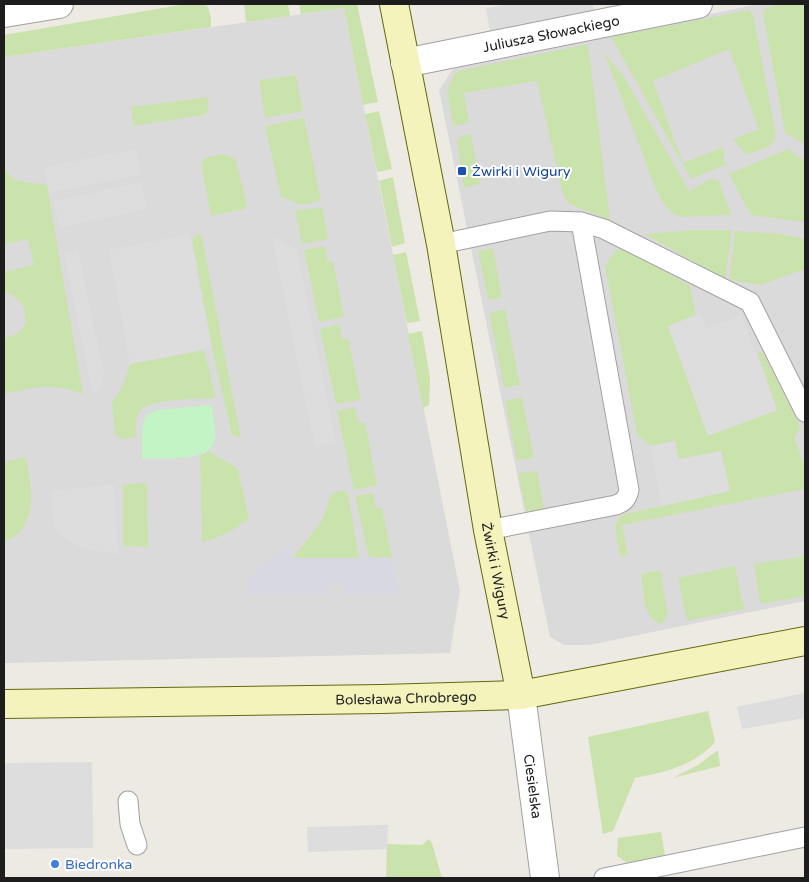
<svg xmlns="http://www.w3.org/2000/svg" width="809" height="882" viewBox="0 0 809 882" font-family="'Varela Round',sans-serif">
  <style>
    .residential { fill: #dbdada }
    .grass { fill: #cae3ad }
    .park { fill: #c3f4c5 }
    .parking { fill: #ddd }
    .plaza { fill: #d8d8e2 }
    .lines { fill: none; stroke-linecap: round; stroke-linejoin: round }
    .lane-casing { stroke: #a1a1a1; stroke-width: 21 }
    .street-casing { stroke: #a1a1a1; stroke-width: 30 }
    .secondary-casing { stroke: #63690e; stroke-width: 30 }
    .lane { stroke: #fff; stroke-width: 19 }
    .street { stroke: #fff; stroke-width: 28 }
    .secondary { stroke: #f3f3bb; stroke-width: 28 }
    .transit-dot { fill: #1a4fb4; stroke: #fff; stroke-width: 2 }
    .shop-dot { fill: #3f7fe0; stroke: #fff; stroke-width: 2 }
    .labels { text-anchor: middle; dominant-baseline: central; stroke-width: 4; stroke-linejoin: round; paint-order: stroke }
    .street-label { font-size: 14px; fill: #1d1d1d; stroke: #fff }
    .transit-label { font-size: 14px; fill: #164399; stroke: #fff; text-anchor: start }
    .shop-label { font-size: 14px; fill: #366cbe; stroke: #fff; text-anchor: start }
  </style>
  <rect width="100%" height="100%" fill="#ede9e3"/>
  <g class="residential">
    <polygon points="758,4 805,4 805,601 589,645 564,645 550,637 439,90 453,69"/>
    <polygon points="344,8 460,591 450,653 4,663 4,57"/>
  </g>
  <g class="grass">
    <polygon points="186,4 202,4 208,7 211,18 211,27 4,57 4,35"/>
    <polygon points="244,4 288,4 290,16 246,22"/>
    <polygon points="299,4 357,4 378,102 363,105 344,8 301,14"/>
    <polygon points="779,4 805,4 805,144 785,133 763,13 765,8"/>
    <polygon points="749,10 753,14 776,135 770,146 746,155 733,139 759,129 729,49 653,81 683,163 723,147 725,165 691,179 611,37"/>
    <polygon points="588,44 610,220 569,204 563,195 537,81 464,93 469,123 453,126 447,90 455,73 463,70"/>
    <path d="M604 52 624 77 689 191 711 179 719 181 731 215 681 217C668 214 663 202 656 190Z"/>
    <polygon points="296,75 303,111 265,118 259,80"/>
    <polygon points="208,97 208,112 203,115 133,126 131,107"/>
    <polygon points="379,111 392,169 377,172 365,114"/>
    <polygon points="304,118 321,201 301,205 281,197 265,126"/>
    <polygon points="471,134 480,184 464,188 457,141 461,136"/>
    <polygon points="788,149 805,161 805,222 751,215 729,174"/>
    <polygon points="223,154 235,158 247,204 244,209 211,216 201,164 205,158"/>
    <path d="M4 169 14 180 47 185 83 394C52 382 35 387 4 394V338L17 334 26 323 23 305 10 293 4 294V272L34 265 28 239 4 244Z"/>
    <polygon points="393,177 405,243 392,247 379,181"/>
    <polygon points="322,207 328,239 302,244 295,211"/>
    <polygon points="694,230 732,230 725,279 644,234"/>
    <polygon points="735,231 779,234 805,239 805,269 760,285 729,280"/>
    <polygon points="201,233 241,438 232,435 212,348 192,240"/>
    <polygon points="325,246 328,262 333,261 344,317 319,322 304,250"/>
    <polygon points="623,247 690,286 696,315 669,326 777,410 757,351 763,353 800,426 799,431 794,436 805,469 805,489 622,525 628,555 620,557 615,526 621,515 730,491 686,459 681,460 678,457 675,442 651,446 637,435 605,266 614,252"/>
    <polygon points="493,248 502,297 488,300 478,251"/>
    <polygon points="406,252 420,321 407,323 393,255"/>
    <polygon points="505,309 520,385 504,388 489,313"/>
    <polygon points="339,324 342,339 348,338 361,400 336,404 320,329"/>
    <polygon points="422,331 430,378 429,405 423,408 408,334"/>
    <path d="M204 350 216 398C201 399 149 398 140 411 135 418 136 429 136 437L122 439 115 435 112 402 124 384 130 364Z"/>
    <polygon points="522,397 534,457 517,461 505,401"/>
    <polygon points="355,407 359,423 365,422 377,485 354,490 337,411"/>
    <path d="M208 451 238 469 249 519C234 530 220 538 202 542L200 456Z"/>
    <path d="M26 457C32 488 39 529 4 542V462Z"/>
    <polygon points="537,471 544,507 543,511 535,513 526,511 518,473"/>
    <polygon points="147,483 148,547 123,546 123,484"/>
    <polygon points="345,490 348,494 359,558 293,558 321,522 332,493"/>
    <polygon points="373,493 376,508 382,508 392,558 369,557 355,496"/>
    <polygon points="805,556 805,596 760,604 754,564"/>
    <polygon points="735,566 744,609 687,621 678,578"/>
    <path d="M660 570 668 615 662 624C642 620 644 591 641 574Z"/>
    <path d="M708 711 715 742C694 766 665 772 635 778L613 831 603 834 588 737Z"/>
    <polygon points="718,750 720,766 673,778 698,765"/>
    <polygon points="661,832 665,855 627,863 617,856 618,838"/>
    <polygon points="429,839 432,843 442,878 386,878 387,844 422,845"/>
  </g>
  <path class="park" d="M211 405C213 415 216 427 215 437 214 464 162 457 142 459V428L146 415 158 410Z"/>
  <g class="parking">
    <polygon points="511,4 593,4 594,14 490,32 486,8"/>
    <polygon points="136,149 141,175 49,193 44,167"/>
    <polygon points="142,182 147,209 60,228 54,201"/>
    <polygon points="190,234 212,348 130,364 109,250"/>
    <polygon points="272,237 297,250 336,443 315,447"/>
    <polygon points="78,251 104,374 99,389 93,395 64,254"/>
    <polygon points="696,315 702,315 706,328 742,315 777,410 708,436 668,326"/>
    <polygon points="675,441 678,457 681,459 721,451 730,491 661,506 651,446"/>
    <polygon points="114,485 118,554 83,549 57,533 53,521 51,490"/>
    <polygon points="805,693 805,718 742,729 737,707"/>
    <polygon points="92,762 93,848 4,849 4,763"/>
    <polygon points="388,825 387,849 308,852 307,827"/>
  </g>
  <polygon class="plaza" points="293,542 288,551 293,558 392,558 399,594 344,594 343,584 327,584 327,594 247,594 248,578"/>
  <g class="lines">
    <g class="lane-casing">
      <g id="lane">
        <polyline points="441,244 550,221 581,222 604,229 750,302 805,412"/>
        <path d="M488 530 616 505C624 502 627 499 629 490L581 222"/>
        <polyline points="128,801 130,824 137,845"/>
        <polyline points="604,878 805,837"/>
      </g>
    </g>
    <g class="street-casing">
      <g id="street">
        <polyline points="4,13 59,4"/>
        <path id="s1" d="M405 63 698 4"/>
        <path id="s2" d="M521 695 545 878"/>
      </g>
    </g>
    <g class="secondary-casing">
      <g id="secondary">
        <path id="s3" d="M394 4 441 244 488 530 521 695"/>
        <path id="s4" d="M4 704 382 699 521 695 805 641"/>
      </g>
    </g>
    <use href="#lane" class="lane"/>
    <use href="#street" class="street"/>
    <use href="#secondary" class="secondary"/>
  </g>
  <rect class="transit-dot" x="457" y="166" width="10" height="10" rx="2.5"/>
  <circle class="shop-dot" cx="55" cy="864" r="5"/>
  <g class="labels">
    <g class="street-label">
      <text stroke="none"><textPath href="#s1" startOffset="149">Juliusza Słowackiego</textPath></text>
      <text stroke="none"><textPath href="#s3" startOffset="576">Żwirki i Wigury</textPath></text>
      <text stroke="none"><textPath href="#s4" startOffset="402">Bolesława Chrobrego</textPath></text>
      <text stroke="none"><textPath href="#s2" startOffset="92">Ciesielska</textPath></text>
    </g>
    <g class="transit-label">
      <text x="472" y="171">Żwirki i Wigury</text>
    </g>
    <g class="shop-label">
      <text x="65" y="864">Biedronka</text>
    </g>
  </g>
  <rect width="809" height="882" fill="none" stroke="#1d1d1d" stroke-width="10"/>
</svg>
